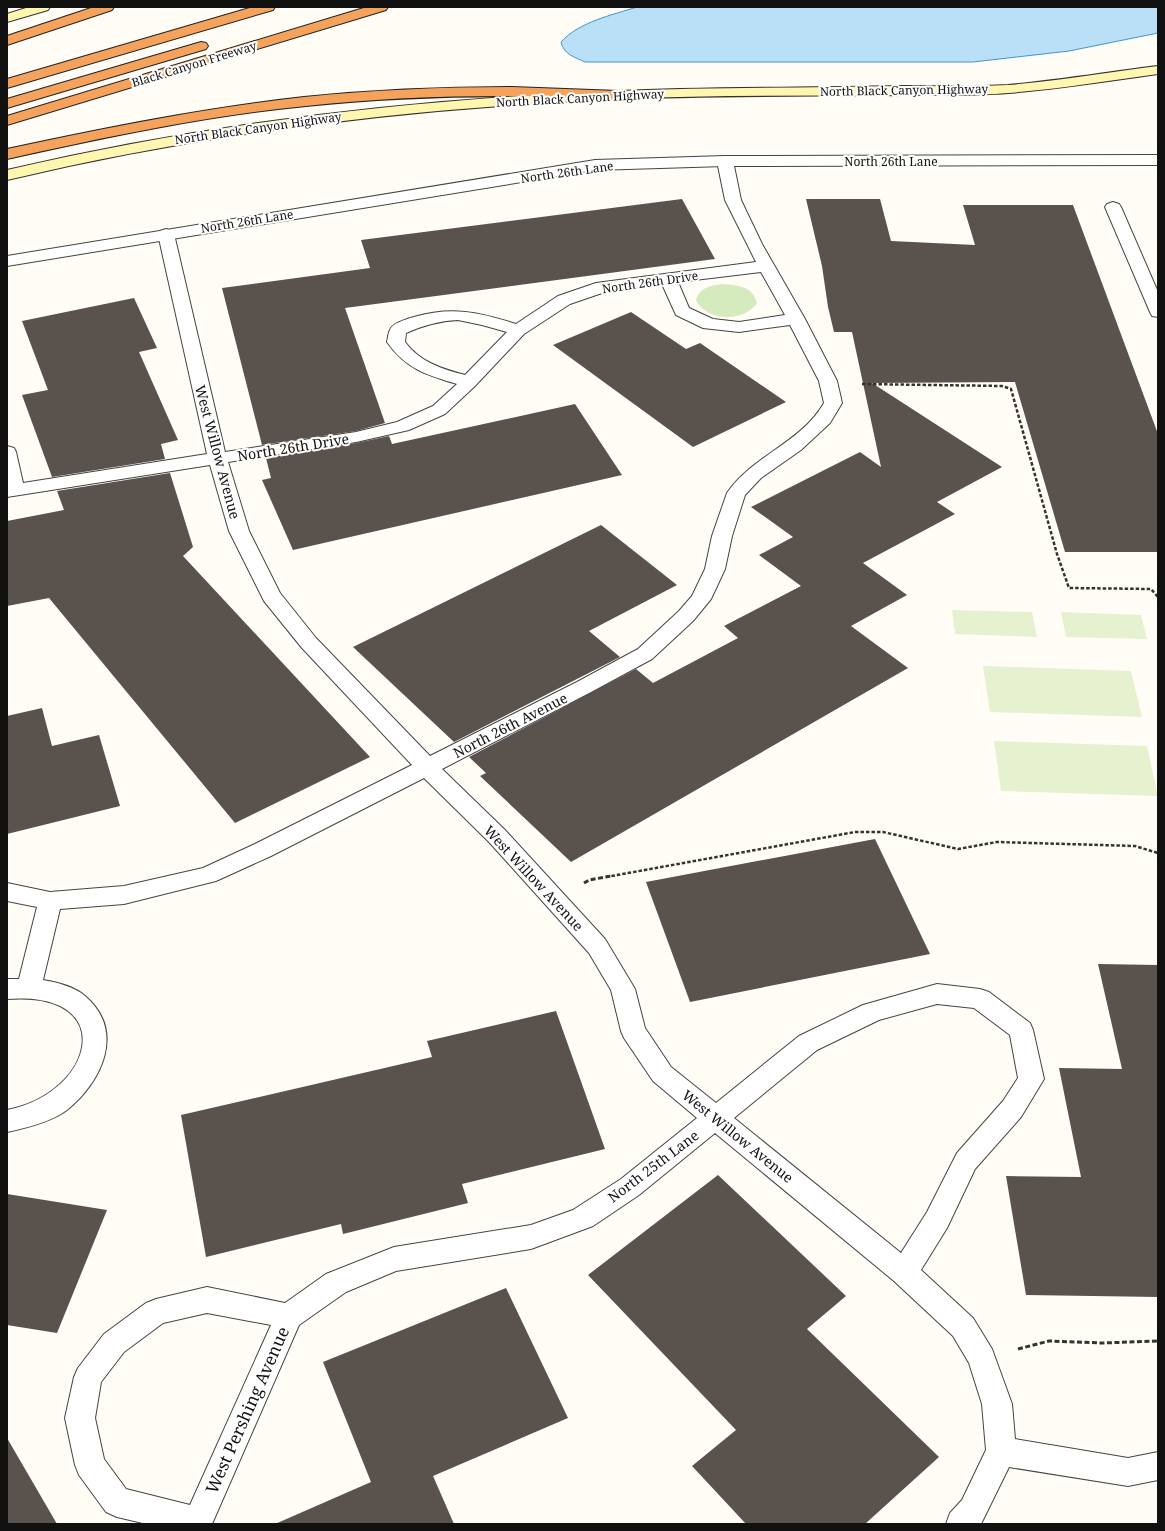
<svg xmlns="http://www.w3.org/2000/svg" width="1165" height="1531" viewBox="0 0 1165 1531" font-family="'Noto Serif',serif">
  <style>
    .green { fill: #d5ebbd }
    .pitch { fill: #e6f2cf }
    .water { fill: #b9e0f7; stroke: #3f96cf }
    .building { fill: #5a524d }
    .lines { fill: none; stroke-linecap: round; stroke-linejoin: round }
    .minor-casing { stroke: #444; stroke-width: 2 }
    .tertiary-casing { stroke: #444; stroke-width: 2 }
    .secondary-casing { stroke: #333; stroke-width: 2 }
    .motorway-casing { stroke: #222; stroke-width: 2 }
    .path-far1 { stroke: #333; stroke-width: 2.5; stroke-dasharray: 3.5 2; stroke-linecap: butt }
    .path { stroke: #333; stroke-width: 3; stroke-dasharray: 5 2.5; stroke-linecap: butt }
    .minor { fill: #fff; fill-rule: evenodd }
    .tertiary { fill: #fff; fill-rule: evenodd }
    .secondary { fill: #fff6b0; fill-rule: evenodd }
    .motorway { fill: #f5a25d; fill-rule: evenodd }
    .labels { text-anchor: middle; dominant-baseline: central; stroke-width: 4; stroke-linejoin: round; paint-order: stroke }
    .far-street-label { font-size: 12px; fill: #111; stroke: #fff }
    .street-label { font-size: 14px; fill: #111; stroke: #fff }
    .near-street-label { font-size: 17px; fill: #111; stroke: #fff }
  </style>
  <rect width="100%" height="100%" fill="#fffdf5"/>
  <path class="green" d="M722 284C737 285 753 286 757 303 745 322 706 322 696 300 700 287 710 286 722 284Z"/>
  <g class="pitch">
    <polygon points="952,610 1032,612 1037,637 955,634"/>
    <polygon points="1061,612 1141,615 1147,639 1066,637"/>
    <polygon points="983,666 1131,671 1142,717 990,712"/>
    <polygon points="994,741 1147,746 1158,796 1001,791"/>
  </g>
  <path class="water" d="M637 7H1158V33L1069 51 973 62H585C575 57 564 55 561 42 579 22 612 15 637 7Z"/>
  <g class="building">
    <polygon points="682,199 715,259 345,308 385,423 356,431 262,445 222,288 370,268 361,240"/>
    <polygon points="806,199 880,199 891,241 975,245 963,205 1073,205 1158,434 1158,552 1065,552 1015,382 872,383 1002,467 937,502 955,514 863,563 907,595 851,626 908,668 571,862 480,776 486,773 469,757 636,669 653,683 738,638 724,626 801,586 759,555 793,537 751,507 860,452 881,467 852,332 834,332 828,307 822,266"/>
    <polygon points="134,298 157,348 139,352 178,440 161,444 165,459 52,477 22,395 48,390 22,321"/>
    <polygon points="631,312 686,349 700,343 786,402 693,447 553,345"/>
    <polygon points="575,404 622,475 293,550 262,480 271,478 266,458 356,443 389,436 392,444"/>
    <polygon points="170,473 193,547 183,556 370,757 235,823 49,598 7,606 7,521 64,510 57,491"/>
    <polygon points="601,525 677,585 589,631 620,657 454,742 353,647"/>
    <polygon points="42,708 52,746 99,735 120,806 7,834 7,716"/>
    <polygon points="875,839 930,954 690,1002 646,882"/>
    <polygon points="1098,964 1158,965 1158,1297 1026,1295 1006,1176 1081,1177 1059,1068 1122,1069"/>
    <polygon points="556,1011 605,1149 462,1184 468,1203 343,1234 341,1224 206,1257 181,1115 432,1057 427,1041"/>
    <polygon points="718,1175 846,1296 807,1329 939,1457 865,1524 746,1524 692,1466 736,1430 588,1275"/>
    <polygon points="7,1194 107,1210 57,1333 7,1325"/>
    <polygon points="506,1288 568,1418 433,1476 454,1524 275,1524 371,1482 323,1362"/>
    <polygon points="7,1438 57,1524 7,1524"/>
  </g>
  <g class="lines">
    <g class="minor-casing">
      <g id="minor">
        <path d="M725 156 730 158 733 161 741 200 762 244 805 319 837 381 842 403 830 423 801 450 761 478 745 495 732 536 725 569 711 599 693 621 652 659 591 692 442 769 505 830 605 939 635 989 645 1028 671 1067 716 1103 799 1036 863 1005 937 984 980 989 989 992 1030 1023 1033 1030 1044 1079 1021 1117 975 1169 947 1228 921 1270 973 1318 992 1349 1012 1404 1015 1439 1128 1458 1158 1452V1480L1128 1486 1009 1467 981 1524H946L950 1513 962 1500 986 1450 982 1404 969 1363 953 1336 894 1281 715 1133 639 1195 593 1226 531 1249 396 1271 346 1292 299 1325 212 1524H147L117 1517 106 1512 79 1475 75 1465 65 1418 74 1377 78 1368 104 1334 146 1303 156 1299 207 1287 285 1303 326 1274 394 1247 531 1225 573 1210 621 1179 697 1118 653 1081 624 1038 621 1031 611 990 589 953 489 842 424 778 271 856 216 881 124 904 60 909 43 980C56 982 75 987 85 996 126 1031 102 1082 67 1110 51 1122 26 1128 7 1132V1110C95 1093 120 990 7 999V979H19L37 907 7 901V883L50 892 124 886 203 868 255 844 412 765 302 648 264 601 229 531 210 465 7 497V446L14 448 16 452 23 483 207 454 158 234 160 231 166 229 172 231 174 234 225 452 356 432 397 422 433 406 457 384C427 375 406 369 387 342 388 338 388 333 390 330 392 323 407 319 414 317 451 306 479 312 516 324L558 296 596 283 756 262 725 200 717 161 720 158ZM761 272 785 315 739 322 713 319 689 308 678 282ZM662 284 676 315 703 328 739 332 790 325 819 381 824 403C801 443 752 456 727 493L712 536 705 569 692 596 679 611 638 649 577 682 430 756 316 638 280 593 249 531 228 462 356 442 409 430 445 414 475 386 524 334 570 304 605 292ZM458 320 482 325 507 332 465 375C442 369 420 362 405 342L406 333C424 325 439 321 458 320ZM937 1004 974 1008 1010 1035 1018 1078 1003 1101 957 1153 927 1212 901 1253 734 1118 817 1050 879 1020ZM207 1313 271 1325 190 1505 126 1489 104 1459 95 1418 101 1382 124 1352 163 1323Z"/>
        <polygon points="1113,202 1119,204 1121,207 1158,292 1158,317 1152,316 1150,312 1105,207 1107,204"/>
      </g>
    </g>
    <g class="tertiary-casing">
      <polygon id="tertiary" points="1158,155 1158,165 725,166 595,170 7,266 7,256 595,160 725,156"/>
    </g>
    <g class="secondary-casing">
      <g id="secondary">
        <polygon points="29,7 50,7 48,10 7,22 7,14"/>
        <path d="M1158 66V74C1108 81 1058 89 1008 93 973 96 938 94 903 95 808 96 713 95 618 99 412 108 208 132 7 180V170C208 123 412 99 618 91 713 87 808 88 903 86 938 86 973 87 1008 85 1058 81 1108 72 1158 66Z"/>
      </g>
    </g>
    <g class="motorway-casing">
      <g id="motorway">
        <polygon points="94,7 114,7 112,10 7,45 7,36"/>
        <polygon points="253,7 275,7 273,10 7,88 7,79"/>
        <polygon points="367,7 388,7 386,10 7,125 7,116"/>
        <polygon points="201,42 206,43 208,46 206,49 7,108 7,99"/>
        <path d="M512 87 619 91 624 92 626 95 624 98 619 99C514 94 410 95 306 106 205 116 106 137 7 159V149C105 128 204 108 304 97 373 90 443 87 512 87Z"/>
      </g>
    </g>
    <g class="path-far1">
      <polyline points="862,384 1002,386 1011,389 1057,554 1069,588 1151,589 1158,597"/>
      <polyline points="606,877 855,832 883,832 958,849 997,842 1135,846 1158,853"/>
    </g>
    <g class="path">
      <polyline points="584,883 589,880 611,876"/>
      <polyline points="1018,1349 1049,1341 1102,1343 1158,1341"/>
    </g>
    <use href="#minor" class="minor"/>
    <use href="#tertiary" class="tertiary"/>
    <use href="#secondary" class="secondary"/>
    <use href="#motorway" class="motorway"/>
  </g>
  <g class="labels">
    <g class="far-street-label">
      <text transform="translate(194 64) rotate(-17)">Black Canyon Freeway</text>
      <text transform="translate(904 90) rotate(-1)">North Black Canyon Highway</text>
      <text transform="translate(580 98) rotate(-3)">North Black Canyon Highway</text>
      <text transform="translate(258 128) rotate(-8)">North Black Canyon Highway</text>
      <text x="891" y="161">North 26th Lane</text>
      <text transform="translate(567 172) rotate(-8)">North 26th Lane</text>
      <text transform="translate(247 221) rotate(-9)">North 26th Lane</text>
      <text transform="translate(650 282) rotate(-8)">North 26th Drive</text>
    </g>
    <g class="street-label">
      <text transform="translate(293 447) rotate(-9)">North 26th Drive</text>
      <text transform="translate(218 452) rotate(75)">West Willow Avenue</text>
      <text transform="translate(510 725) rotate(-27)">North 26th Avenue</text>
      <text transform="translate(534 878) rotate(47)">West Willow Avenue</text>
      <text transform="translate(738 1136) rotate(39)">West Willow Avenue</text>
      <text transform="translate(653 1166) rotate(-37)">North 25th Lane</text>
    </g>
    <g class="near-street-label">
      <text transform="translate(247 1410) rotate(-66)">West Pershing Avenue</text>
    </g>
  </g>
  <rect width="1165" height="1531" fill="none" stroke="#111111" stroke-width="16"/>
</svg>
